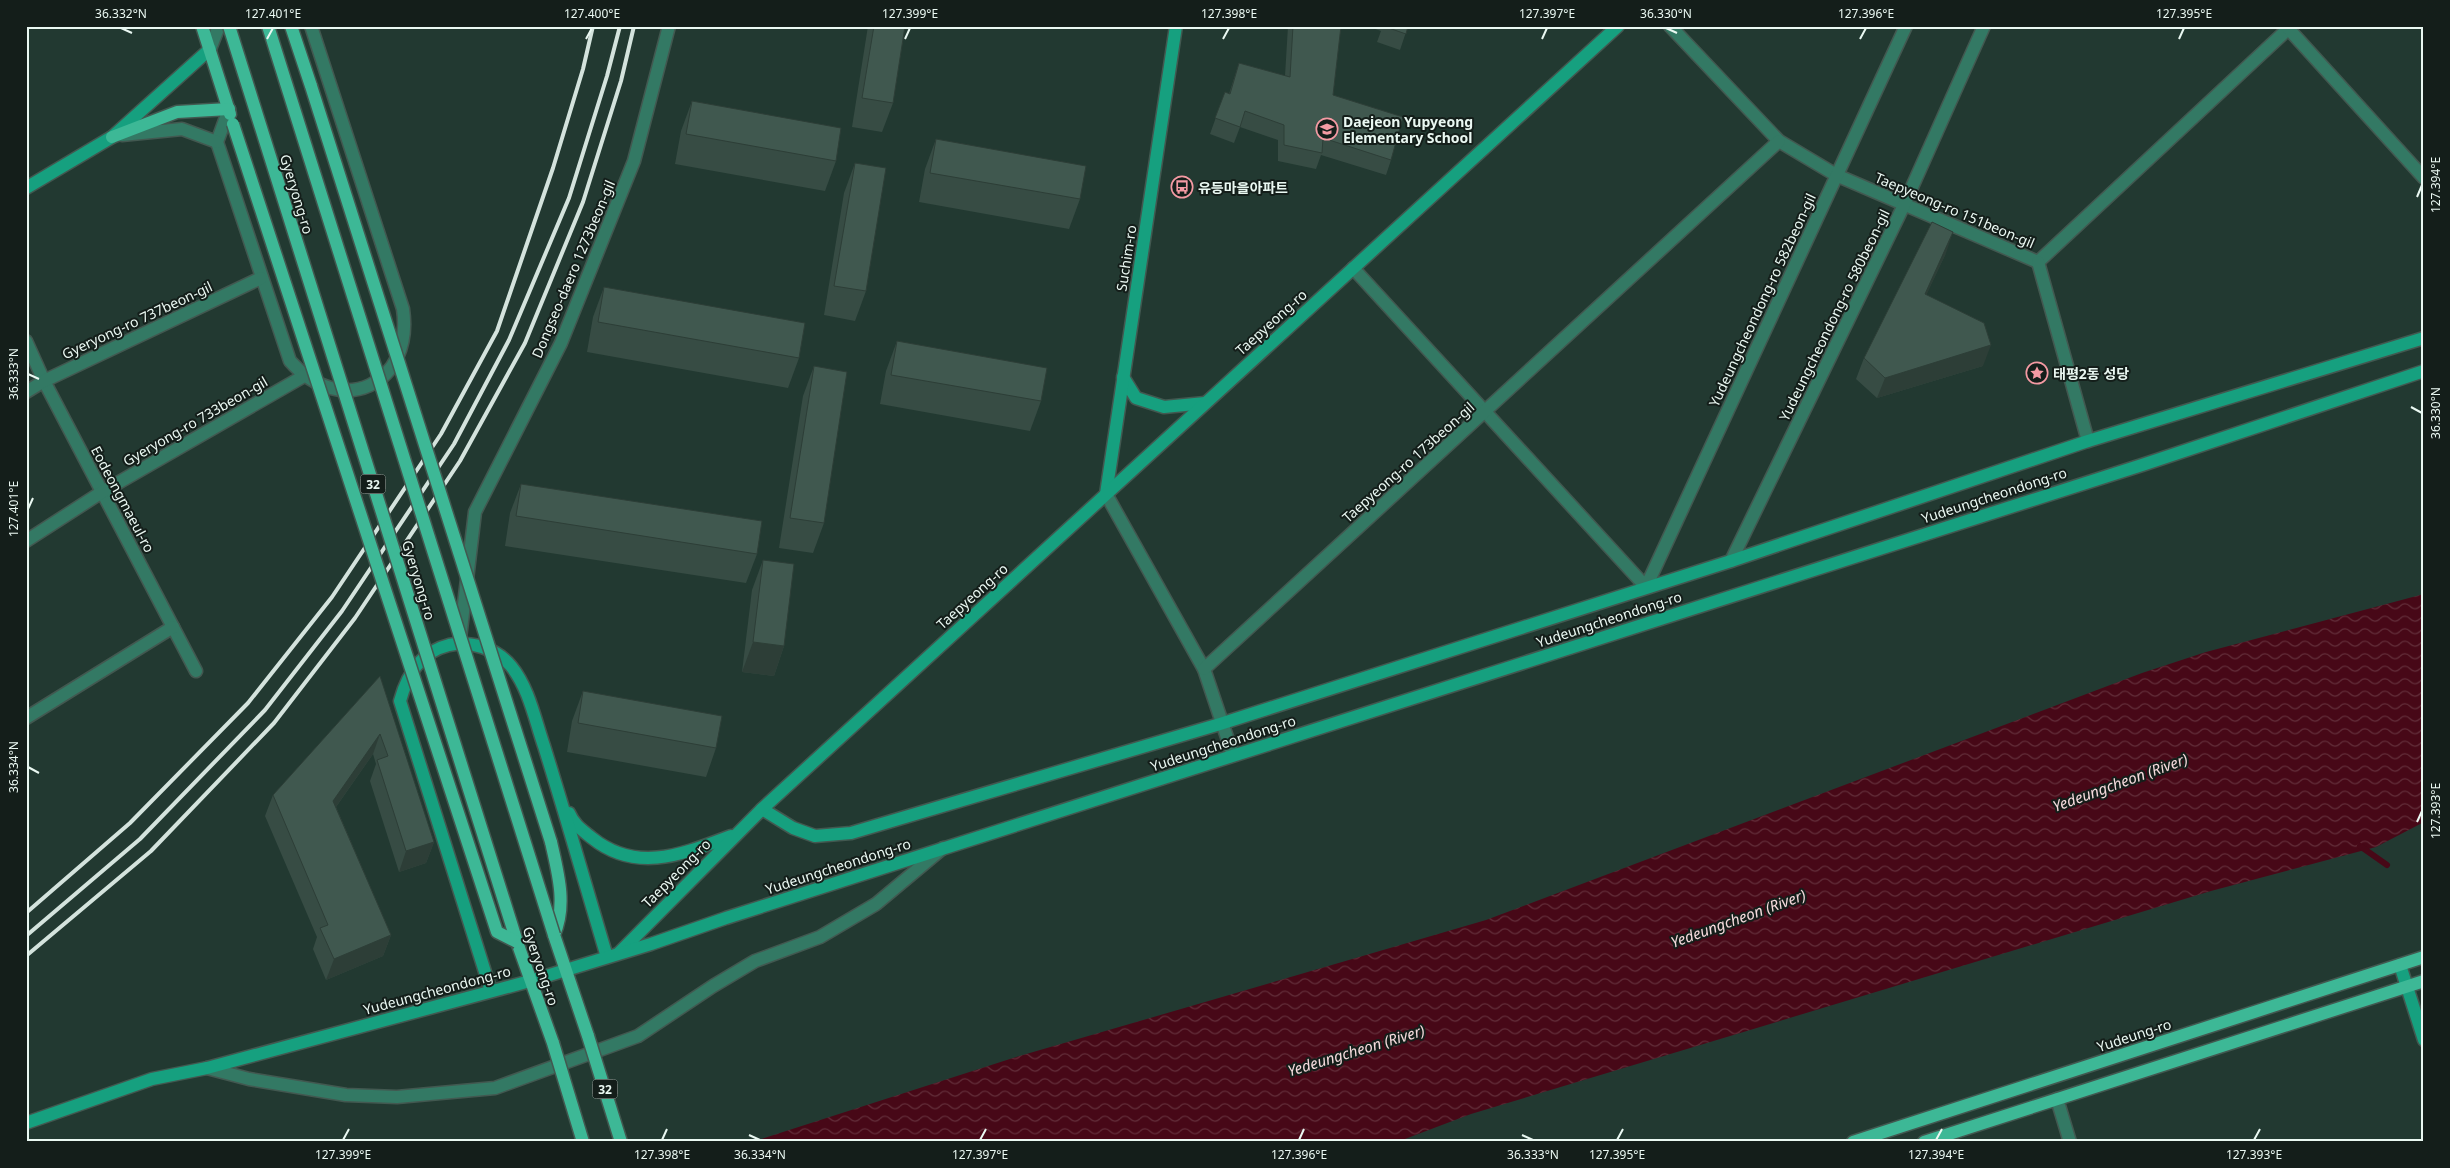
<svg xmlns="http://www.w3.org/2000/svg" width="2450" height="1168" viewBox="0 0 2450 1168" font-family="'Noto Sans','Noto Sans KR',sans-serif">
  <style>
    .water { fill: url(#water-waves) }
    .lines { fill: none; stroke-linecap: round; stroke-linejoin: round }
    .stream { stroke: #470817; stroke-width: 6 }
    .minor-casing { stroke: #425850; stroke-width: 15 }
    .tertiary-casing { stroke: #425850; stroke-width: 15 }
    .secondary-casing { stroke: #425850; stroke-width: 15 }
    .primary-casing { stroke: #425850; stroke-width: 15 }
    .minor { stroke: #337964; stroke-width: 12 }
    .tertiary { stroke: #337964; stroke-width: 12 }
    .secondary { stroke: #16a07f; stroke-width: 12 }
    .primary { stroke: #3db896; stroke-width: 12 }
    .rail { stroke: #d4e3dd; stroke-width: 4 }
    .primary-bridge-casing { stroke: #425850; stroke-width: 15; stroke-linecap: butt }
    .primary-bridge { stroke: #3db896; stroke-width: 12 }
    .wall { fill: #374c44 }
    .shaded-wall { fill: #2d3e37 }
    .building { fill: #40584f; stroke: #2d3e37 }
    .ticks { fill: none; stroke: #eaf8f2; stroke-width: 2 }
    .labels { text-anchor: middle; dominant-baseline: central; stroke-width: 4; stroke-linejoin: round; paint-order: stroke }
    .shield { fill: #141e1a; stroke: #aab7b1; stroke-width: 1 }
    .shield-label { font-size: 12px; font-weight: bold; fill: #eaf8f2 }
    .poi-label { font-size: 14px; font-weight: bold; fill: #eaf8f2; stroke: #141e1a; text-anchor: start }
    .street-label { font-size: 14px; fill: #eaf8f2; stroke: #141e1a }
    .water-label { font-size: 15px; font-style: italic; fill: #f6dbdd; stroke: #141e1a }
    .neatline { fill: none; stroke: #eaf8f2; stroke-width: 2 }
    .ticks-label { font-size: 12px; text-anchor: middle; fill: #eaf8f2 }
  </style>
  <defs>
    <pattern id="water-waves" width="16" height="10" patternUnits="userSpaceOnUse" patternTransform="scale(1.25)"><rect width="16" height="10" fill="#470817"/><path d="M0 5q4-4 8 0t8 0" fill="none" stroke="#622d39"/></pattern>
  </defs>
  <rect width="100%" height="100%" fill="#223931"/>
  <polygon class="water" points="2424,594 2424,822 2376,847 2211,891 1471,1114 1397,1142 752,1142 1013,1058 1486,920 2142,673 2206,652"/>
  <g class="lines">
    <polyline class="stream" points="2360,846 2387,865"/>
    <g class="minor-casing">
      <g id="minor">
        <polyline points="1670,26 1779,141 1836,175 2038,262 2288,29"/>
        <polyline points="2286,26 2424,178"/>
        <path d="M229 109 217 142 290 361C341 419 414 385 403 309L311 26"/>
        <polyline points="122,135 182,129 217,142"/>
        <polyline points="2038,262 2088,441"/>
        <polyline points="1353,268 1646,587 1906,26"/>
        <polyline points="26,341 44,381 196,671"/>
        <polyline points="26,392 44,381 261,278"/>
        <polyline points="1106,494 1204,669 1233,755"/>
        <polyline points="26,541 102,492 304,376"/>
        <polyline points="1731,561 1904,205 1984,26"/>
        <polyline points="460,638 475,512 561,343 634,161 669,26"/>
        <polyline points="1204,669 1779,141"/>
        <polyline points="26,718 173,627"/>
        <polyline points="207,1068 249,1079 346,1095 397,1097 495,1088 638,1036 713,986 755,961 820,937 876,904 943,848"/>
        <polyline points="2057,1099 2070,1142"/>
      </g>
    </g>
    <g class="tertiary-casing">
      <polyline id="tertiary" points="210,49 219,26"/>
    </g>
    <g class="secondary-casing">
      <g id="secondary">
        <polyline points="26,188 112,137 210,49"/>
        <polyline points="1123,377 1136,398 1164,407 1205,403"/>
        <polyline points="1106,494 1176,26"/>
        <polyline points="762,809 793,828 815,836 851,833 1220,724 1731,561 2088,441 2424,338"/>
        <path d="M569 813C574 825 582 830 592 838 637 874 683 854 731 836"/>
        <polyline points="619,953 762,809 1618,26"/>
        <polyline points="2400,965 2424,1040"/>
        <path d="M491 991 400 701C407 675 420 652 449 645 471 641 496 648 511 666 529 688 535 720 544 746 566 816 586 887 607 957"/>
        <polyline points="26,1123 152,1079 207,1068 530,981 651,944 726,918 2142,465 2424,371"/>
      </g>
    </g>
    <g class="primary-casing">
      <g id="primary">
        <polyline points="202,26 230,114"/>
        <polyline points="291,26 311,86"/>
        <polyline points="112,137 177,112 229,109"/>
        <path d="M551 842C558 873 567 905 554 935L588 1036"/>
        <polyline points="517,942 553,1043"/>
        <polyline points="1853,1142 2424,957"/>
        <polyline points="1924,1142 2424,981"/>
      </g>
    </g>
    <use href="#minor" class="minor"/>
    <use href="#tertiary" class="tertiary"/>
    <use href="#secondary" class="secondary"/>
    <use href="#primary" class="primary"/>
    <g class="rail">
      <polyline points="26,913 130,823 248,703 332,597 441,434 497,331 553,168 583,69 593,26"/>
      <polyline points="26,936 140,839 265,710 342,611 454,444 509,340 569,198 607,76 620,26"/>
      <polyline points="26,956 151,851 274,723 355,618 460,461 525,343 583,202 621,81 634,26"/>
    </g>
    <g class="primary-bridge-casing">
      <g id="primary-bridge">
        <polyline points="229,26 517,942"/>
        <polyline points="268,26 554,935"/>
        <polyline points="311,86 551,842"/>
        <polyline points="233,124 497,932 517,942"/>
        <polyline points="588,1036 621,1142"/>
        <polyline points="553,1043 583,1142"/>
      </g>
    </g>
    <use href="#primary-bridge" class="primary-bridge"/>
  </g>
  <g class="wall">
    <polygon points="868,26 905,26 893,103 882,132 852,127"/>
    <polygon points="1288,26 1341,26 1333,95 1391,160 1386,175 1321,155 1316,169 1278,161 1278,140 1240,127 1234,143 1210,134 1225,92 1229,94 1239,63 1285,76"/>
    <polygon points="1367,26 1408,26 1400,50 1377,42 1381,31"/>
    <polygon points="692,101 836,161 825,191 675,164 681,131"/>
    <polygon points="936,139 1080,199 1069,229 919,202 925,169"/>
    <polygon points="855,163 866,291 855,321 824,315 844,193"/>
    <polygon points="1946,253 1926,295 1983,366 1877,398 1856,379 1864,358"/>
    <polygon points="604,287 799,358 788,388 587,352 593,317"/>
    <polygon points="897,341 1041,401 1030,431 880,404 886,371"/>
    <polygon points="814,366 824,523 813,553 779,548 803,396"/>
    <polygon points="521,484 757,554 746,583 505,546 510,513"/>
    <polygon points="763,560 784,646 774,676 742,672 752,590"/>
    <polygon points="380,676 434,842 426,863 399,872 370,781 376,764 373,754 336,807 391,935 383,956 326,980 313,949 317,937 265,816 273,795"/>
    <polygon points="583,691 716,748 706,777 567,752 572,721"/>
  </g>
  <g class="shaded-wall">
    <polygon points="1953,232 1946,253 1917,315 1925,294"/>
    <polygon points="1991,345 1983,366 1877,398 1885,378"/>
    <polygon points="753,642 784,646 774,676 742,672"/>
    <polygon points="380,734 373,754 326,821 333,801"/>
    <polygon points="434,842 426,863 399,872 406,851"/>
    <polygon points="391,935 383,956 326,980 334,959"/>
  </g>
  <g class="building">
    <polygon points="874,26 905,26 893,103 862,98"/>
    <polygon points="1293,26 1341,26 1333,95 1403,117 1391,160 1323,138 1322,153 1284,145 1284,125 1245,111 1240,127 1215,118 1225,92 1230,94 1239,63 1290,77"/>
    <polygon points="1383,26 1408,26 1406,34"/>
    <polygon points="692,101 841,128 836,161 686,134"/>
    <polygon points="936,139 1086,166 1080,199 930,173"/>
    <polygon points="855,163 886,168 866,291 834,286"/>
    <polygon points="1932,222 1953,232 1925,294 1984,323 1991,345 1885,378 1864,358"/>
    <polygon points="604,287 805,323 799,358 598,322"/>
    <polygon points="897,341 1047,368 1041,401 891,375"/>
    <polygon points="814,366 847,372 824,523 790,518"/>
    <polygon points="521,484 762,521 757,554 516,516"/>
    <polygon points="763,560 794,564 784,646 753,642"/>
    <polygon points="380,676 434,842 406,851 377,760 388,756 380,734 333,801 391,935 334,959 320,928 328,925 273,795"/>
    <polygon points="583,691 722,716 716,748 578,723"/>
  </g>
  <path class="ticks" d="M121 28 132 33M1666 28 1677 33M267 39 273 28M586 39 592 28M905 39 910 28M1223 39 1229 28M1542 39 1547 28M1860 39 1866 28M2179 39 2184 28M2417 197 2422 185M28 374 39 379M2411 407 2422 413M28 509 33 498M28 767 39 773M2417 822 2422 811M749 1135 760 1140M1522 1135 1533 1140M343 1140 349 1129M662 1140 667 1129M980 1140 986 1129M1299 1140 1304 1129M1617 1140 1623 1129M1936 1140 1942 1129M2254 1140 2260 1129"/>
  <defs>
    <g id="school-ring" transform="scale(1.125)"><circle r="9.5" fill="#141e1a" stroke="#f49aa3" stroke-width="1.5"/><path d="M0-5L7-2L0 1L-7-2ZM-4 1L0 2.5L4 1V4Q0 6-4 4Z" fill="#f49aa3"/></g>
    <g id="bus-ring" transform="scale(1.125)"><circle r="9.5" fill="#141e1a" stroke="#f49aa3" stroke-width="1.5"/><path d="M-5-6H5V4H4V6H2V4H-2V6H-4V4H-5ZM-3.5-4V0h7V-4ZM-3.5 1.2v1.5H-2V1.2ZM2 1.2v1.5H3.5V1.2Z" fill="#f49aa3"/></g>
    <g id="sight-ring" transform="scale(1.125)"><circle r="9.5" fill="#141e1a" stroke="#f49aa3" stroke-width="1.5"/><path d="M0-6L1.8-2.2L6-1.7L2.9 1.2L3.7 5.4L0 3.3L-3.7 5.4L-2.9 1.2L-6-1.7L-1.8-2.2Z" fill="#f49aa3"/></g>
  </defs>
  <g fill-rule="evenodd">
    <use href="#school-ring" x="1327" y="129"/>
    <use href="#bus-ring" x="1182" y="187"/>
    <use href="#sight-ring" x="2037" y="373"/>
  </g>
  <g class="labels">
    <g class="shield">
      <rect x="360.5" y="474.5" width="25" height="19" rx="4"/>
      <rect x="592.5" y="1079.5" width="25" height="19" rx="4"/>
    </g>
    <g class="shield-label">
      <text x="373" y="484">32</text>
      <text x="605" y="1089">32</text>
    </g>
    <g class="poi-label">
      <text x="1343" y="121">Daejeon Yupyeong<tspan x="1343" dy="16">Elementary School</tspan></text>
      <text x="1198" y="187">유등마을아파트</text>
      <text x="2053" y="373">태평2동 성당</text>
    </g>
    <g class="street-label">
      <text transform="translate(297 194) rotate(73)">Gyeryong-ro</text>
      <text transform="translate(1955 210) rotate(23)">Taepyeong-ro 151beon-gil</text>
      <text transform="translate(1126 258) rotate(-81)">Suchim-ro</text>
      <text transform="translate(573 269) rotate(-67)">Dongseo-daero 1273beon-gil</text>
      <text transform="translate(1762 300) rotate(-65)">Yudeungcheondong-ro 582beon-gil</text>
      <text transform="translate(1834 315) rotate(-64)">Yudeungcheondong-ro 580beon-gil</text>
      <text transform="translate(137 320) rotate(-25)">Gyeryong-ro 737beon-gil</text>
      <text transform="translate(1271 322) rotate(-42)">Taepyeong-ro</text>
      <text transform="translate(195 421) rotate(-30)">Gyeryong-ro 733beon-gil</text>
      <text transform="translate(1408 462) rotate(-42)">Taepyeong-ro 173beon-gil</text>
      <text transform="translate(1994 495) rotate(-18)">Yudeungcheondong-ro</text>
      <text transform="translate(123 499) rotate(62)">Eodeongmaeul-ro</text>
      <text transform="translate(419 580) rotate(73)">Gyeryong-ro</text>
      <text transform="translate(972 596) rotate(-42)">Taepyeong-ro</text>
      <text transform="translate(1609 619) rotate(-18)">Yudeungcheondong-ro</text>
      <text transform="translate(1223 743) rotate(-18)">Yudeungcheondong-ro</text>
      <text transform="translate(838 866) rotate(-18)">Yudeungcheondong-ro</text>
      <text transform="translate(676 873) rotate(-45)">Taepyeong-ro</text>
      <text transform="translate(541 966) rotate(71)">Gyeryong-ro</text>
      <text transform="translate(437 990) rotate(-15)">Yudeungcheondong-ro</text>
      <text transform="translate(2134 1035) rotate(-18)">Yudeung-ro</text>
    </g>
    <g class="water-label">
      <text transform="translate(2120 782) rotate(-20)">Yedeungcheon (River)</text>
      <text transform="translate(1738 918) rotate(-20)">Yedeungcheon (River)</text>
      <text transform="translate(1356 1050) rotate(-17)">Yedeungcheon (River)</text>
    </g>
  </g>
  <rect width="2450" height="1168" fill="none" stroke="#141e1a" stroke-width="55"/>
  <rect x="28" y="28" width="2394" height="1112" class="neatline"/>
  <g class="ticks-label">
    <text x="121" y="18">36.332°N</text>
    <text x="273" y="18">127.401°E</text>
    <text x="592" y="18">127.400°E</text>
    <text x="910" y="18">127.399°E</text>
    <text x="1229" y="18">127.398°E</text>
    <text x="1547" y="18">127.397°E</text>
    <text x="1666" y="18">36.330°N</text>
    <text x="1866" y="18">127.396°E</text>
    <text x="2184" y="18">127.395°E</text>
    <text transform="translate(2436 185) rotate(-90)" y="4">127.394°E</text>
    <text transform="translate(14 374) rotate(-90)" y="4">36.333°N</text>
    <text transform="translate(2436 413) rotate(-90)" y="4">36.330°N</text>
    <text transform="translate(14 509) rotate(-90)" y="4">127.401°E</text>
    <text transform="translate(14 767) rotate(-90)" y="4">36.334°N</text>
    <text transform="translate(2436 811) rotate(-90)" y="4">127.393°E</text>
    <text x="343" y="1159">127.399°E</text>
    <text x="662" y="1159">127.398°E</text>
    <text x="760" y="1159">36.334°N</text>
    <text x="980" y="1159">127.397°E</text>
    <text x="1299" y="1159">127.396°E</text>
    <text x="1533" y="1159">36.333°N</text>
    <text x="1617" y="1159">127.395°E</text>
    <text x="1936" y="1159">127.394°E</text>
    <text x="2254" y="1159">127.393°E</text>
  </g>
</svg>
